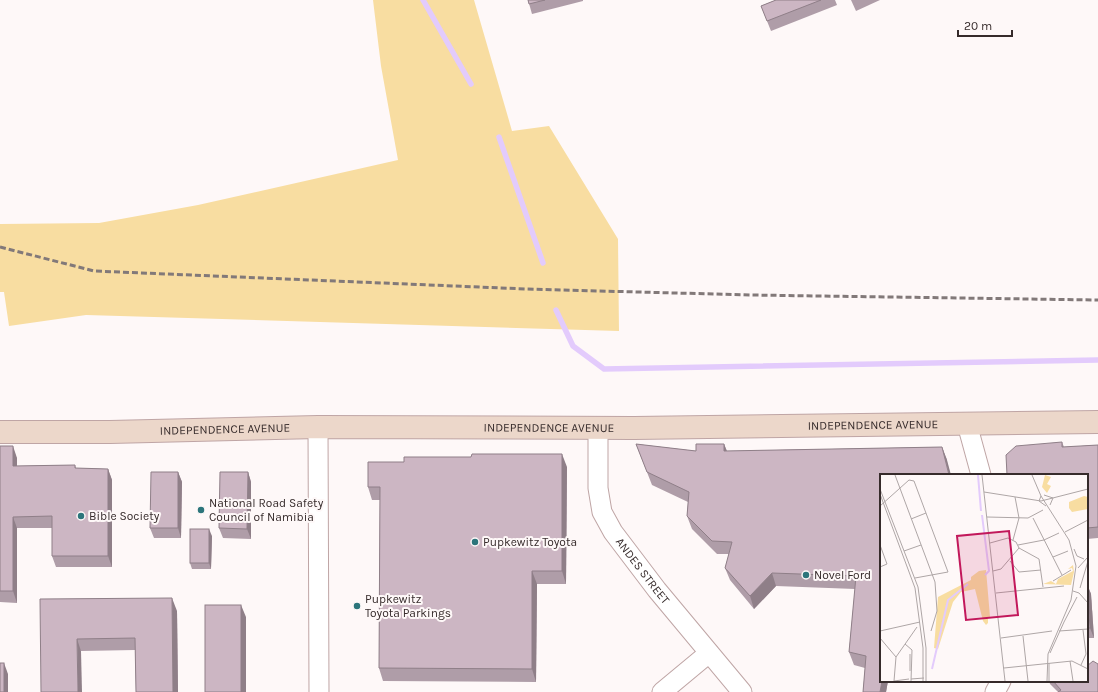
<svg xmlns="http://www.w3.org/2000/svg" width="1098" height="692" viewBox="0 0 1098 692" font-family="Karla,sans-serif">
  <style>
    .green { fill: #f8dda1 }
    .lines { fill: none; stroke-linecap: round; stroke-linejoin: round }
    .stream { stroke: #e3cbfc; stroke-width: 5.5 }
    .street-casing { stroke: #bfa5a5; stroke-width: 21 }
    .secondary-casing { stroke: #bfa5a5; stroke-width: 24 }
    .street { stroke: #fff; stroke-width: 19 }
    .secondary { stroke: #ecd7ca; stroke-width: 22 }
    .rail { stroke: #827979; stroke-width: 3; stroke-dasharray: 6 3; stroke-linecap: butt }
    .wall { fill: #af9da8 }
    .shaded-wall { fill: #8f7f88 }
    .building { fill: #ccb6c3; stroke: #8f7f88 }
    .poi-dot { fill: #2c757b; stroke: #fef8f8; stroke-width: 1.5 }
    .labels { text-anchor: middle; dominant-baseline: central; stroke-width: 4; stroke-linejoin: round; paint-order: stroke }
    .street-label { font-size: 12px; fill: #362b2b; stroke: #fef8f8 }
    .poi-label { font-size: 12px; fill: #362b2b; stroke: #fef8f8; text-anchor: start }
    .inset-river { fill: none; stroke: #e3cbfc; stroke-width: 2 }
    .inset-road { fill: none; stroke: #aea6a6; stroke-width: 1 }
    .view { fill: #c2185b; fill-opacity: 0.15; stroke: #c2185b; stroke-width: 2 }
    .inset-edge { fill: none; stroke: #362b2b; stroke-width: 2 }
  </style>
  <rect width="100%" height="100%" fill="#fef8f8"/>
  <polygon class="green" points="373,0 474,0 512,131 549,126 618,239 619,331 86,315 9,326 4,292 0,292 0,224 99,223 198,205 398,160 381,66"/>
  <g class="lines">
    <g class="stream">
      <polyline points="423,0 471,84"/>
      <polyline points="499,137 543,263"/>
      <polyline points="556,310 573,346 604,369 1098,360"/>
    </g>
    <g class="street-casing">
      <g id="street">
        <polyline points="967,424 981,475"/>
        <polyline points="318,427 319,692"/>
        <path id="s1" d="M598 427V488L602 512 613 532 657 590 742 692"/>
        <polyline points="662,692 709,653"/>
        <polyline points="995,692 1001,681"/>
      </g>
    </g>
    <g class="secondary-casing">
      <g id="secondary">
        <path id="s2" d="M0 432H110L318 427 634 428 1098 422"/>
      </g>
    </g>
    <use href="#street" class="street"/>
    <use href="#secondary" class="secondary"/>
    <polyline class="rail" points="0,247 94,271 525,289 751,295 1098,300"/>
  </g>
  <g class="wall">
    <polygon points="528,0 583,0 583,1 532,14"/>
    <polygon points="776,0 835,0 837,5 771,31 761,6"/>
    <polygon points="851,0 880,0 856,11"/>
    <polygon points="1062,442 1064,447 1098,445 1098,538 1087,539 1087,475 1007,475"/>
    <polygon points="636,444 696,451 724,444 727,451 942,447 947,460 881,475 881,681 888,681 886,692 863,692 865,668 854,665 849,652 855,589 776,586 754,609 730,580 725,568 729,554 717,554 692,529 687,516 688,502 652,485"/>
    <polygon points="0,446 17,458 17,466 75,465 76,468 108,469 112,480 112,567 56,567 52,556 52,528 17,528 17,603 0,602"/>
    <polygon points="567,467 566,584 537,584 536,682 383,681 379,668 380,500 372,500 368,487"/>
    <polygon points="178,472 182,482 181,538 154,538 150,528"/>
    <polygon points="248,472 251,482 251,539 223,538 219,528"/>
    <polygon points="212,536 211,569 192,569 190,563"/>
    <polygon points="1087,584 1091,594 1094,638 1087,638"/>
    <polygon points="40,599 177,611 178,692 136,692 135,650 81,651"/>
    <polygon points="1049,681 1087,681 1058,692 1050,684"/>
  </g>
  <g class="shaded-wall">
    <polygon points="724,444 729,457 724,451"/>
    <polygon points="13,446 17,458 17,477 13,466"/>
    <polygon points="942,447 947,460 951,475 949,475"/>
    <polygon points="562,454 567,467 566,584 562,571"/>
    <polygon points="108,469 112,480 112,567 108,556"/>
    <polygon points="178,472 182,482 181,538 178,528"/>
    <polygon points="248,472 251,482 251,539 247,529"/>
    <polygon points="13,517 17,528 17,603 13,591"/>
    <polygon points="209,529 212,536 211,569 209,563"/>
    <polygon points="532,571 537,584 536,682 532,669"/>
    <polygon points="772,573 776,586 754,609 750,596"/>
    <polygon points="1087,584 1091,594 1094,638 1090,628"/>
    <polygon points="172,598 177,611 178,692 173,692"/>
    <polygon points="241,605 246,617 246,692 241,692"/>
    <polygon points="77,639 81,651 82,692 78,692"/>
    <polygon points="4,663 8,674 8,692 4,692"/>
    <polygon points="882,681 888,681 886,692 880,692"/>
  </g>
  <g class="building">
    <polygon points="528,0 545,0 529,4"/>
    <polygon points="776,0 821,0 767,21 761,6"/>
    <polygon points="1062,442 1062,447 1098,445 1098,527 1087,528 1087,475 1007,475 1006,455 1016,446"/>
    <polygon points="636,444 696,451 696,444 724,444 724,451 942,447 949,475 881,475 882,681 880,692 863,692 866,656 849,652 856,576 772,573 750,596 725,568 732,542 712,541 687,516 689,492 647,472"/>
    <polygon points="0,446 13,446 13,466 75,465 75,468 108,469 108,556 52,556 52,516 13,517 13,591 0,591"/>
    <polygon points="472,454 562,454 562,571 532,571 532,669 379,668 380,487 368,487 368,462 404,462 404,457 471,457"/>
    <polygon points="151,472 178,472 178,528 150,528"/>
    <polygon points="220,472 248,472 247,529 219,528"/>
    <rect x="190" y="529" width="19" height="34"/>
    <polygon points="1087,584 1090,628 1087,628"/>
    <polygon points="172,598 173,692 136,692 135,638 77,639 78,692 41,692 40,599"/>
    <rect x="205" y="605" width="36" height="87"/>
    <polygon points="1093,661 1098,664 1098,692 1058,692 1061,690 1053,681 1087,681 1087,666"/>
    <rect x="0" y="663" width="4" height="29"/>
  </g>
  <g class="poi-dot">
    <circle cx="201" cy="510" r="4"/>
    <circle cx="81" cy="516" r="4"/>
    <circle cx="475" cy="542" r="4"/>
    <circle cx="806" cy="575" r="4"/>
    <circle cx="357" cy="606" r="4"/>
  </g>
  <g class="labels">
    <g class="street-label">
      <text stroke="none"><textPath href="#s2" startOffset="873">INDEPENDENCE AVENUE</textPath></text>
      <text stroke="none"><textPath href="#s2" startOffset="549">INDEPENDENCE AVENUE</textPath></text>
      <text stroke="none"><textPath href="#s2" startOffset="225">INDEPENDENCE AVENUE</textPath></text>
      <text stroke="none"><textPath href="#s1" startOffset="157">ANDES STREET</textPath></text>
    </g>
    <g class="poi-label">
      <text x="209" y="503">National Road Safety<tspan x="209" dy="14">Council of Namibia</tspan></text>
      <text x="89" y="516">Bible Society</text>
      <text x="483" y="542">Pupkewitz Toyota</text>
      <text x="814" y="575">Novel Ford</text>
      <text x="365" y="599">Pupkewitz<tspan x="365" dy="14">Toyota Parkings</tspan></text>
    </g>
  </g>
  <g transform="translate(880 474)">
    <rect width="208" height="208" fill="#fef8f8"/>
    <path d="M165 1 171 3 167 10 171 12 167 19 162 13ZM204 22 208 23V35L192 38 189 34V28ZM193 91 194 98 191 111 163 110 171 107 176 110 178 105 193 97 192 94 188 95ZM106 96 110 143 108 144V149L106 151 103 147 95 115 81 118 73 128 58 175 54 174 58 123 91 106V103L99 97Z" fill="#f8dda1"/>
    <path class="inset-river" d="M98 1 101 37M102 41 109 97 105 101M52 195 68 126 88 110"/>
    <path class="inset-road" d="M15 1 55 108 57 137 51 157M102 1 125 207M152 1 161 22 189 66 196 92 191 126 168 180 167 207M0 15 38 113 46 174V207M104 18 161 27 208 15M0 20 35 114 43 174V207M164 21 173 24 170 31M161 22 159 27 166 32M0 32 29 6 34 7 68 98 35 104M107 43 148 44 163 36M153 44 182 101M31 45 46 39M185 58 208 46M133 66 139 44 135 23M110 69 128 64 136 68 139 74 121 95 113 97M0 71 7 90 0 93M138 71 164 66 179 59M139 74 159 85 163 113M194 75 197 82 204 85M24 77 41 71M173 83 188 77M130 87 139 98 161 96M198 94 207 84M173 107 191 96M200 114 208 87M193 117 199 119 208 129M116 119 184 112M184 148 197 123M0 157 40 148M179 157 208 155M143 162 148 207M0 164 16 183M121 164 172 157M25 170 32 176 31 207M170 179 184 148M190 187 193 207M169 189V207M201 191 206 180 203 156M124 194 192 187 208 195M30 197V180M31 205 44 204M14 207 16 183 37 153M14 207 29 205"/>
    <path class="view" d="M129 57 138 141 86 146 77 62Z"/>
    <rect width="208" height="208" class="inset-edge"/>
  </g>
  <path d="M958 30v6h54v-6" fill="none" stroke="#362b2b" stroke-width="2"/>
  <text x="964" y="30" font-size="12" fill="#362b2b" stroke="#fef8f8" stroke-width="3" paint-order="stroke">20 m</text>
</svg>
